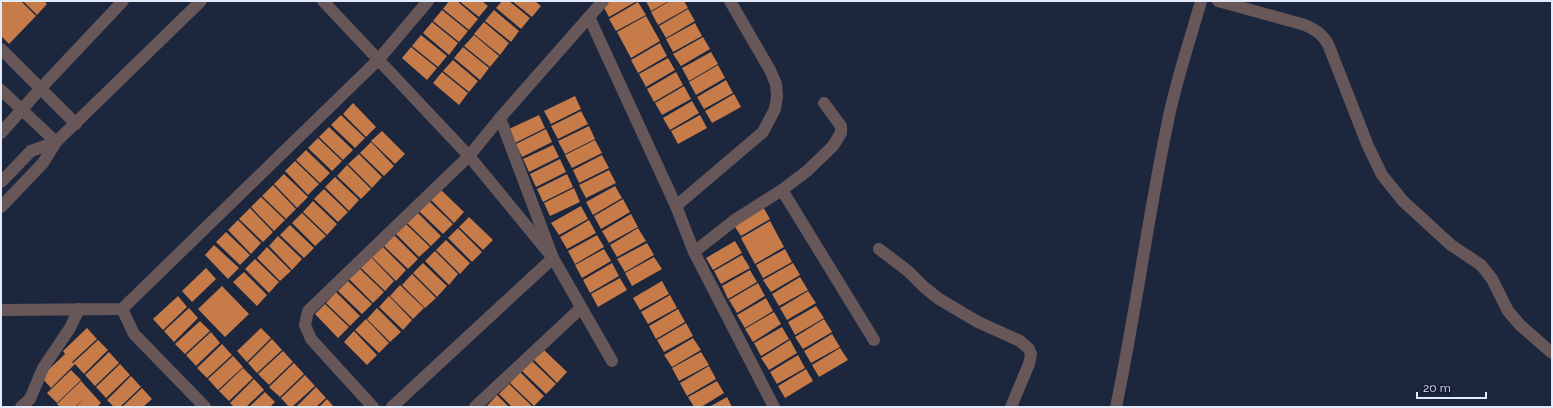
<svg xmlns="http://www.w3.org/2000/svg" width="1553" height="408" viewBox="0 0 1553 408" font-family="Raleway,sans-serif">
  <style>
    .building { fill: #c67b49 }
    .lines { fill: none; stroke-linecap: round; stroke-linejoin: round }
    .minor { stroke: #675758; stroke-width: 12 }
  </style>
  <rect width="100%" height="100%" fill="#1c263d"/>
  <g class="building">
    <polygon points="4,1 21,1 36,16 9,44 1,36 1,4"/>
    <polygon points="23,1 44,1 47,4 37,15"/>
    <polygon points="449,1 457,1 478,19 469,30 443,9"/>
    <polygon points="459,1 482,1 488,6 479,17"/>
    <polygon points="502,1 509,1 530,18 521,29 496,8"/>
    <polygon points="512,1 535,1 541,6 532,17"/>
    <polygon points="607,1 637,1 609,17 602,4"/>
    <polygon points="646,1 669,1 651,11"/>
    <polygon points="670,1 684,1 688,8 658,25 651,12"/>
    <polygon points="638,2 646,15 616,31 609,19"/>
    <polygon points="688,9 695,21 666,38 659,26"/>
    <polygon points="442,10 468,31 459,42 433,21"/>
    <polygon points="494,10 519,31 511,42 485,21"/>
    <polygon points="646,16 660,41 631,58 617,32"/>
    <polygon points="432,22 458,43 449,55 423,33"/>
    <polygon points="484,22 509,43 500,55 474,34"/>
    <polygon points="695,23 702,36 673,52 666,39"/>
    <polygon points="421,35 447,56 438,67 412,46"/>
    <polygon points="474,35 499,56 490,67 464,46"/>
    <polygon points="703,37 710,49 681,66 673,54"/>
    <polygon points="660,43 667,56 638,73 631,60"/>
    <polygon points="411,47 437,68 427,80 402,58"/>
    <polygon points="463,47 489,68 480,80 454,58"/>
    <polygon points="711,52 718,64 689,81 682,68"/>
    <polygon points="668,58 675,70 646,87 639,74"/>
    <polygon points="453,60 478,81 469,92 443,71"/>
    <polygon points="718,65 725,78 696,95 689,82"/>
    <polygon points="442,72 468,93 459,105 433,83"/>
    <polygon points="676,72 683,85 654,102 647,89"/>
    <polygon points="726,80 733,93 704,109 697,97"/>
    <polygon points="684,86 691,99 662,115 655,103"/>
    <polygon points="734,94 741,107 712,123 705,111"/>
    <polygon points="575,96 581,109 551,124 544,111"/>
    <polygon points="692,101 699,113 670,130 663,118"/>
    <polygon points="353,103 376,127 366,137 343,114"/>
    <polygon points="581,111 588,124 558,139 551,126"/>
    <polygon points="341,115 365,138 355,148 331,125"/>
    <polygon points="539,115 545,128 515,143 509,129"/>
    <polygon points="700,115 707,128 678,144 671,131"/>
    <polygon points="589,126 595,139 565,154 558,141"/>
    <polygon points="329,127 353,150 343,160 319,137"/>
    <polygon points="546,129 552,142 522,157 516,144"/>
    <polygon points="382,131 405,154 395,164 371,141"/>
    <polygon points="318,138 342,161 332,171 308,148"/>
    <polygon points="595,140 602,153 572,168 565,155"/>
    <polygon points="371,142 394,166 384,176 360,153"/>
    <polygon points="553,145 559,157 529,172 523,159"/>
    <polygon points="306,150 330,173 320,183 296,160"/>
    <polygon points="359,154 382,177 372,188 348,164"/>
    <polygon points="602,155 609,168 579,183 573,170"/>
    <polygon points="560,159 566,172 536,187 530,174"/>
    <polygon points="295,161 319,184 308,195 285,171"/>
    <polygon points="347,165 371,189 361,199 337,176"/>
    <polygon points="609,170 616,183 586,198 579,185"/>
    <polygon points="284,174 308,197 297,208 274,184"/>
    <polygon points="567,174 573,187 543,202 537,189"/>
    <polygon points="335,177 359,200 349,211 325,187"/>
    <polygon points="273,185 296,209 286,219 262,196"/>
    <polygon points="615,186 622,198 593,215 586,202"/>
    <polygon points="574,188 580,202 550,216 544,203"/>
    <polygon points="324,189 348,212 338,222 314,199"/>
    <polygon points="440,189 464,212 454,223 430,199"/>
    <polygon points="261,197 285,220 274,231 251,207"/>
    <polygon points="623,199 630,212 601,229 594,216"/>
    <polygon points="313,201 337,224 327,235 303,212"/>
    <polygon points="429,201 453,224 443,234 419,211"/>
    <polygon points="581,206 588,219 559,235 551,223"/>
    <polygon points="763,207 770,219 741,236 733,224"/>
    <polygon points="250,208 273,232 263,242 239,219"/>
    <polygon points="417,212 441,236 431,246 407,223"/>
    <polygon points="302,213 326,236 315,246 292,223"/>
    <polygon points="631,214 638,227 609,243 602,231"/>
    <polygon points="469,217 493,240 483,250 459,227"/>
    <polygon points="238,220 261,243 251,254 228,230"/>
    <polygon points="589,220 596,233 567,249 560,237"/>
    <polygon points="770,221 784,247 755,264 741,238"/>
    <polygon points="406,224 430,247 419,257 396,234"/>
    <polygon points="290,225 314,248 304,258 280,235"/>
    <polygon points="458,228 482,252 472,262 448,238"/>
    <polygon points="638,228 646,241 617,257 610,245"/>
    <polygon points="226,232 250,255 240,265 216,242"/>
    <polygon points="394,235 418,259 408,269 384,246"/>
    <polygon points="597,235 604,247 575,264 568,251"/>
    <polygon points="278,236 302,259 292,270 269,246"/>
    <polygon points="446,240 470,263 460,274 436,250"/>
    <polygon points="735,241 742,253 713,270 706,258"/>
    <polygon points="647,243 654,255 625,272 617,259"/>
    <polygon points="214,245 239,268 228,279 205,255"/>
    <polygon points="267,247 291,271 280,281 257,258"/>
    <polygon points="383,247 406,270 396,281 372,257"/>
    <polygon points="604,249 611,261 582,278 575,265"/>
    <polygon points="785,249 792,262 763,278 756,265"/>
    <polygon points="435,251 458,274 449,285 425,261"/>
    <polygon points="742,255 750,268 721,284 714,271"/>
    <polygon points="371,257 394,281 385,291 361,268"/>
    <polygon points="654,257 662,269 632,286 625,273"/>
    <polygon points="255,259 279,282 269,293 245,269"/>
    <polygon points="423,263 447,286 437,297 413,273"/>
    <polygon points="612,263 619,276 590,293 583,280"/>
    <polygon points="793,263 800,275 771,292 763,280"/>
    <polygon points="206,268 216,279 192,302 182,291"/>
    <polygon points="360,269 384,292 373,303 349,279"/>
    <polygon points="750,270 757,282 728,299 722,286"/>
    <polygon points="244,272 267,295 257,306 233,282"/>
    <polygon points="412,274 436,298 425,308 402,285"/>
    <polygon points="800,277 808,290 779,306 772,294"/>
    <polygon points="620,278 627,290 598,307 591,294"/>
    <polygon points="348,281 372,304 362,314 338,291"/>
    <polygon points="662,281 669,294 640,310 633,298"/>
    <polygon points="758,283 765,296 737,313 729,300"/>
    <polygon points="400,285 424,308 413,319 390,296"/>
    <polygon points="222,286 249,314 225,337 198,309"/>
    <polygon points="808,291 816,303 787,320 780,308"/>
    <polygon points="336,292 360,316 350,326 326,303"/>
    <polygon points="670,295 677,308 648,324 641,312"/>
    <polygon points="178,296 187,307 163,330 153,319"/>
    <polygon points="389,296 412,320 403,330 379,307"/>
    <polygon points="766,298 773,311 745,328 737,315"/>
    <polygon points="325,304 349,327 338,338 315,314"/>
    <polygon points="816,306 824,318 795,335 788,322"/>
    <polygon points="189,308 198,318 174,342 164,331"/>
    <polygon points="377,308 401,332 390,342 367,319"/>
    <polygon points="678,309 685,322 656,339 649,326"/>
    <polygon points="774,312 781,324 753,342 745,329"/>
    <polygon points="366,319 389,343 379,353 355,330"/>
    <polygon points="824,319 832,332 803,349 795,337"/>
    <polygon points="200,321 210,331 185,354 175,344"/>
    <polygon points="686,323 693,336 664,352 657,340"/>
    <polygon points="782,327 789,339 761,356 754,343"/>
    <polygon points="87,328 97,339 72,362 73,363 98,340 108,350 84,374 75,364 51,388 41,377 65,354 63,351"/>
    <polygon points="261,328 271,338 247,362 237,351"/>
    <polygon points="354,331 377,355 367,365 344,342"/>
    <polygon points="211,332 220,343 196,366 186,355"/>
    <polygon points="832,334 840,347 811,363 804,351"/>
    <polygon points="693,338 701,350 672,367 664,355"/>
    <polygon points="272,339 282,350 257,373 248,363"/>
    <polygon points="790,340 797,353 769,370 761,358"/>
    <polygon points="222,344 232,355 207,378 197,368"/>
    <polygon points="840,348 848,360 819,377 812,365"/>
    <polygon points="543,349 567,372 557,383 533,359"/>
    <polygon points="283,351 293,362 269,385 258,374"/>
    <polygon points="109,352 119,363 95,386 85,375"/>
    <polygon points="701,352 709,365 679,381 672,368"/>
    <polygon points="798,355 805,368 777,384 770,372"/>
    <polygon points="233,356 243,367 218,390 208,379"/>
    <polygon points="532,361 556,384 546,394 522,371"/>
    <polygon points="294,363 304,374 280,397 269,387"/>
    <polygon points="120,364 130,375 106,398 96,387"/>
    <polygon points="709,366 716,379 687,396 680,383"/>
    <polygon points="243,368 253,378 229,401 219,391"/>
    <polygon points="806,369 813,381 785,398 778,386"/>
    <polygon points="71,370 81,380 57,403 47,393"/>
    <polygon points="520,372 544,396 534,406 510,383"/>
    <polygon points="305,375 315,386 292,407 289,407 281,398"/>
    <polygon points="131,376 141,387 120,407 114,407 107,400"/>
    <polygon points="254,379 264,390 246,407 234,407 230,403"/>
    <polygon points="81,381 101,403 97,407 76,407 83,400 75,407 60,407 57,404"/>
    <polygon points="717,381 724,393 701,407 694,407 688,397"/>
    <polygon points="509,384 533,407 512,407 499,394"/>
    <polygon points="316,387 326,398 316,407 296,407"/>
    <polygon points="142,388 152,399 143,407 122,407"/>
    <polygon points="265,392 275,402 270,407 249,407"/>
    <polygon points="497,395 509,407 488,407 487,406"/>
    <polygon points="727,397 732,407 709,407"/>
    <polygon points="327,399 334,407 319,407"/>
  </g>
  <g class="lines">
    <g class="minor">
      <polyline points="323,1 469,156 553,258 392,407"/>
      <path d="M1218 1 1305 25C1316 30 1322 34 1328 44L1368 146 1382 175 1403 201 1451 245 1481 265 1492 279 1508 311 1520 325 1552 353"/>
      <polyline points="589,17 676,206 694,252 774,407"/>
      <polyline points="1,49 76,124"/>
      <polyline points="1,90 56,142"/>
      <polyline points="500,118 553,258 612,361"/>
      <polyline points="1,133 41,88 123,1"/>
      <polyline points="1,182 31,151 56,142"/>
      <polyline points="782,190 874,340"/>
      <polyline points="676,206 763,132 775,109 777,96 776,84 770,70 730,1"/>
      <polyline points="1,207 43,163 56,142 201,1"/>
      <polyline points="879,249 908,271 924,287 939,299 978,322 1020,341 1029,349 1031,354 1029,364 1011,407"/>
      <polyline points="694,252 736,219 782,190 807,171 833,146 841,133 841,126 824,103"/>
      <polyline points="122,309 134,334 205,407"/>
      <polyline points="1,310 122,309 378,60 428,1"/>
      <polyline points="21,407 30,399 43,368 70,328 79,309"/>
      <polyline points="373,407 311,339 305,325 308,311 469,156 500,118 603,1"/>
      <polyline points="475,407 581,308"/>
      <path d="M1116 407C1136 312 1148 216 1168 121 1176 80 1190 41 1201 1"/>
    </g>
  </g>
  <rect width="1553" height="408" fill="none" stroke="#e3eafa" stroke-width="4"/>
  <path d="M1417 392v6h69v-6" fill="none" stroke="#e3eafa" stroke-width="2"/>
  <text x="1423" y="392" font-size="12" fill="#e3eafa" stroke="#131c33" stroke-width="3" paint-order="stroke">20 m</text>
</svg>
